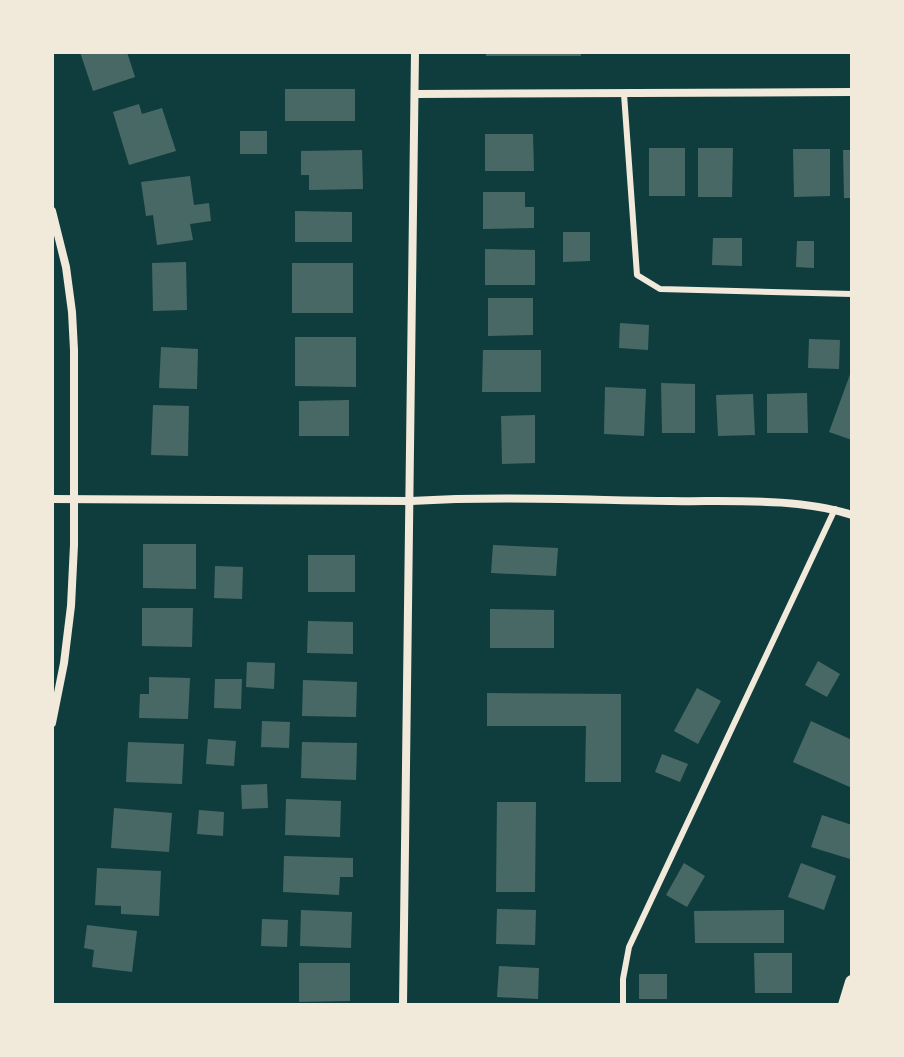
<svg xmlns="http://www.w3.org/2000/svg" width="904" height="1057" viewBox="0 0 904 1057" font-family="Manrope,sans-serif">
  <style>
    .building { fill: #486865 }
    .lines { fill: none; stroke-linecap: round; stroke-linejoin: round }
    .service { stroke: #f1e9da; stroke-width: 6 }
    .minor { stroke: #f1e9da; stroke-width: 8 }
    .tertiary { stroke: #f1e9da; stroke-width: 14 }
  </style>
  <rect width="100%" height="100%" fill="#0f3d3e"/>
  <g class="building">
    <polygon points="80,52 127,52 135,77 93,91"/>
    <rect x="486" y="52" width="95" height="4"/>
    <rect x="285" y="89" width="70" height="32"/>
    <polygon points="139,104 142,114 162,108 176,151 129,165 113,112"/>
    <rect x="240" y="131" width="27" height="23"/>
    <polygon points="485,134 533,134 534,171 485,171"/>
    <rect x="649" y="148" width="36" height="48"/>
    <polygon points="698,148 733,148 732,197 698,197"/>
    <polygon points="793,149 830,149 830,196 794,197"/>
    <polygon points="362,150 363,189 309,190 309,175 301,175 301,151"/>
    <polygon points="843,150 852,150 852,198 844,198"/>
    <polygon points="190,176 194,205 209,203 211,221 190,224 193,240 157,245 153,215 146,216 141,182"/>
    <polygon points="483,192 525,192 525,207 534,207 534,228 483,229"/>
    <polygon points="295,211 352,212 352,242 295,242"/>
    <polygon points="563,232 590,232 590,261 563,262"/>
    <polygon points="713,238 742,238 742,266 712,265"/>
    <polygon points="797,241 814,241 814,268 796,267"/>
    <polygon points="485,249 535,250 535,285 485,285"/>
    <polygon points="186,262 187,310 153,311 152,263"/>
    <rect x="292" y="263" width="61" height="50"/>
    <polygon points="488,298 533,298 533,335 488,336"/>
    <polygon points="620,323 649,325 648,350 619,348"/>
    <polygon points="295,337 356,337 356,387 295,386"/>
    <polygon points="809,339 840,340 839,369 808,368"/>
    <polygon points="161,347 198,349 197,389 159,388"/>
    <polygon points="483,350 541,350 541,392 482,392"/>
    <polygon points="852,369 852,440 829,432"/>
    <polygon points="661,383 695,384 695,433 662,433"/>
    <polygon points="605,387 646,389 644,436 604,434"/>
    <polygon points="807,393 808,433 767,433 767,394"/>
    <polygon points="753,394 755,435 718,436 716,395"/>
    <polygon points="349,400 349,436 299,436 299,401"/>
    <polygon points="153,405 189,406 188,456 151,455"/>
    <polygon points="535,415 535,463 502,464 501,416"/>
    <polygon points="143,544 196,544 196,589 143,588"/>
    <polygon points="493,545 558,548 556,576 491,573"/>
    <rect x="308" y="555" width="47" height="37"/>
    <polygon points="215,566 243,567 242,599 214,598"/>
    <polygon points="142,608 193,608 192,647 142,646"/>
    <polygon points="490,609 554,610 554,648 490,648"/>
    <polygon points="308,621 353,622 353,654 307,653"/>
    <polygon points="818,661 840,674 827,697 805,685"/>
    <polygon points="247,662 275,663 274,689 246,687"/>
    <polygon points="149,677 190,678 188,719 139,718 140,694 149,694"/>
    <polygon points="215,679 242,679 241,709 214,708"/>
    <polygon points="303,680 357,682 356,717 302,716"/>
    <polygon points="697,688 721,701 698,744 674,731"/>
    <polygon points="487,693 621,694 621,782 585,782 586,726 487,726"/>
    <polygon points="262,721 290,722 289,748 261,747"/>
    <polygon points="811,721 852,740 852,788 793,762"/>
    <polygon points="208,739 236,741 234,766 206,764"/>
    <polygon points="128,742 184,744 182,784 126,782"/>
    <polygon points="302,742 357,743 356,780 301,778"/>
    <polygon points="662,754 688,764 680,782 655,772"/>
    <polygon points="267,784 268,808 242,809 241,785"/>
    <polygon points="286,799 341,801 340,837 285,835"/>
    <polygon points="497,802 536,802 535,892 496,892"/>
    <polygon points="114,808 172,813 169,852 111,848"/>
    <polygon points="199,810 224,812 223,836 197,834"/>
    <polygon points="822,815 852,825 852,852 850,859 811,847"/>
    <polygon points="284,856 353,858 353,877 340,877 339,895 283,892"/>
    <polygon points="684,863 705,876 687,907 666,895"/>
    <polygon points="801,863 836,876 824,910 788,897"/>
    <polygon points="97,868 161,871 159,916 121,914 121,906 95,905"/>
    <polygon points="497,909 536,910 535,945 496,944"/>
    <polygon points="301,910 352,912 351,948 300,946"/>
    <polygon points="784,910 784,943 695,943 694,911"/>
    <polygon points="262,919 288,920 287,947 261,946"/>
    <polygon points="87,925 137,931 132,972 92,967 94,950 84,948"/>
    <polygon points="754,953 792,953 792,993 755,993"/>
    <polygon points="299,963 350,963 350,1001 299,1002"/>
    <polygon points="499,966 539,968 538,999 497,997"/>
    <rect x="639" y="974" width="28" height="25"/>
  </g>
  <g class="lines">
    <g class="service">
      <polyline points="624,94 637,275 660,289 852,294"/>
      <polyline points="623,1005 623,979 629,947 835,509"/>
    </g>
    <g class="minor">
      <polyline points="415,94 852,92"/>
      <polyline points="52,211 66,267 72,312 74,350 74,545 71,606 64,663 52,723"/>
      <path d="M52 499 411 501C497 496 583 500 669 501 725 502 799 497 852 515"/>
      <polyline points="403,1005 415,52"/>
    </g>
    <polyline class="tertiary" points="845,1005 852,982"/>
  </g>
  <rect width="904" height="1057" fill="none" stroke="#f1e9da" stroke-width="108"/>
</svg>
